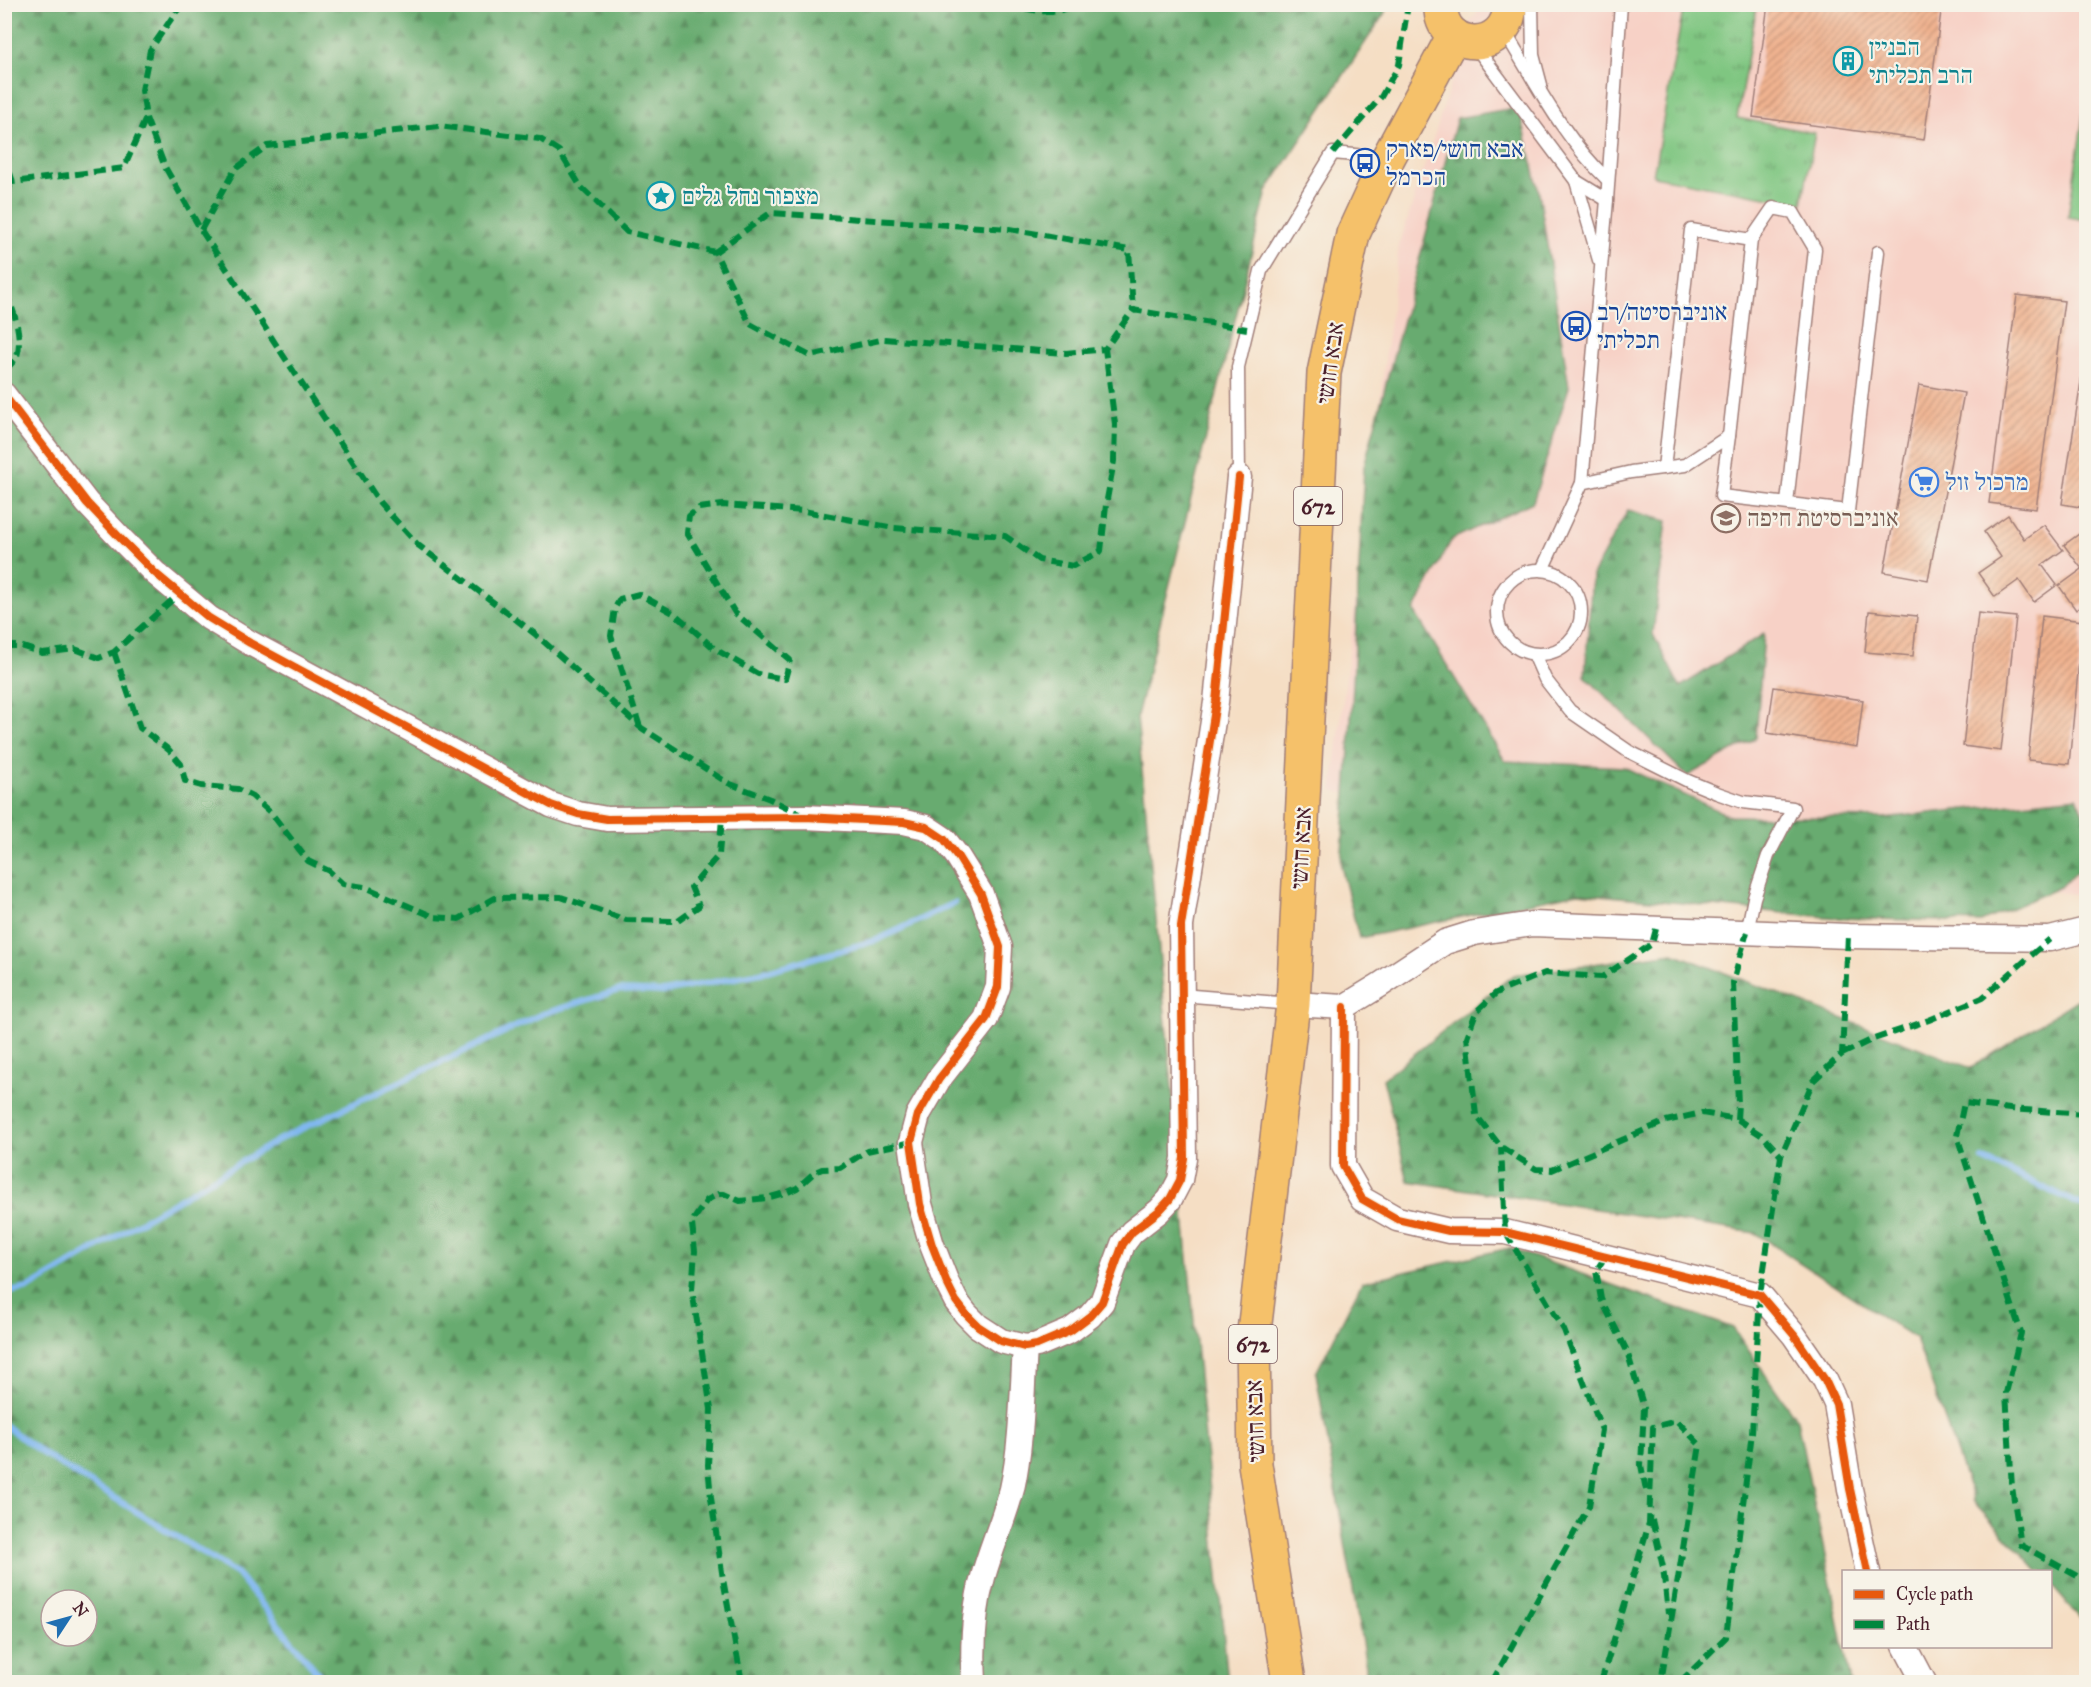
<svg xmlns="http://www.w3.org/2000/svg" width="2091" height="1687" viewBox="0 0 2091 1687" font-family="'IM FELL Great Primer','Frank Ruhl Libre',serif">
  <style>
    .built { fill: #f7d1c6 }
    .grass { fill: url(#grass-tufts); stroke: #647256; stroke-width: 1.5 }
    .forest { fill: url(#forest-firs); stroke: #58654d; stroke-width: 1.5; fill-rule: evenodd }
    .pitch { fill: #7fc681; stroke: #647256; stroke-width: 1.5 }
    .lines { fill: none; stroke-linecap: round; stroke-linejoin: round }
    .stream { stroke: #80b7f0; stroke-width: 6 }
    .building { fill: url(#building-hatch) }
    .service-casing { stroke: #a07e78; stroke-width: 15 }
    .minor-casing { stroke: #a07e78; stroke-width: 27 }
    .primary-casing { stroke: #a07e78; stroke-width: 36 }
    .service { stroke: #fff; stroke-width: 12 }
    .minor { stroke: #fff; stroke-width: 24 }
    .primary { stroke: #f5c16b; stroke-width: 33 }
    .quiet { stroke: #00873e; stroke-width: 6; stroke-dasharray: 12 6; stroke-linecap: butt }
    .cycleway-casing { stroke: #f7f3e8; stroke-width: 11 }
    .cycleway { stroke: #e8590c; stroke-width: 8 }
    .labels { text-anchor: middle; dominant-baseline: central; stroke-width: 4.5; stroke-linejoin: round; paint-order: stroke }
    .shield { fill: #f7f3e8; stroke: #7e5f64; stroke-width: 1.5 }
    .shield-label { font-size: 22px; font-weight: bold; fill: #4a1f2b }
    .culture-label { font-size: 24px; fill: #0d838f; stroke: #f7f3e8; text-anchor: start }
    .transit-label { font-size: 24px; fill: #164399; stroke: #f7f3e8; text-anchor: start }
    .street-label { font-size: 24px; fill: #4a1f2b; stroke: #f7f3e8 }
    .shop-label { font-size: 24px; fill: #366cbe; stroke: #f7f3e8; text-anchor: start }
    .education-label { font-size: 24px; fill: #785e54; stroke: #f7f3e8; text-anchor: start }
  </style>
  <defs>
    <pattern id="grass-tufts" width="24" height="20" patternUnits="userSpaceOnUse" patternTransform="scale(1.5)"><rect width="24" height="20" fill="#7fc681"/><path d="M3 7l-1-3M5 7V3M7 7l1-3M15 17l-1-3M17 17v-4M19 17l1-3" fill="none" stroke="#6aa06a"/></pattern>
    <pattern id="forest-firs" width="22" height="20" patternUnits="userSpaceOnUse" patternTransform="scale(1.5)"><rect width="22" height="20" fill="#67ab6f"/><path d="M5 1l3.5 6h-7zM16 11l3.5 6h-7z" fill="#578b5b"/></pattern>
    <pattern id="building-hatch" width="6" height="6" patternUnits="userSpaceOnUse" patternTransform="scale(1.5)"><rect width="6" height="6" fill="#f0b390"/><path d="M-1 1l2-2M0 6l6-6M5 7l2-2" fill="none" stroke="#c49176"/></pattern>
  </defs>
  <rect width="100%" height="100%" fill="#f7f3e8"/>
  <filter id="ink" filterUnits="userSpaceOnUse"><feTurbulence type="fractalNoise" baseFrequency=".0167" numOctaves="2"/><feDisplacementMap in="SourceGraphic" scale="12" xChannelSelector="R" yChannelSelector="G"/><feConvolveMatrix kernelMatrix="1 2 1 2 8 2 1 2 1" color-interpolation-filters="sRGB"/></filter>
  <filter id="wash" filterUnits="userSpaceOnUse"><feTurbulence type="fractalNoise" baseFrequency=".008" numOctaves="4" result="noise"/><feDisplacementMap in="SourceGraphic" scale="24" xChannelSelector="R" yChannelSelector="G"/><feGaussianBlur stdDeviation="1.35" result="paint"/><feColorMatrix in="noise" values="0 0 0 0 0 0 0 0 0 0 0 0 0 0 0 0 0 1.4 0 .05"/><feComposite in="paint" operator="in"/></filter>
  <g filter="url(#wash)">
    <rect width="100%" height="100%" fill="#f5dec4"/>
    <polygon class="built" points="1484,5 2086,5 2086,896 1332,791 1399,246 1471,20"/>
    <polygon class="grass" points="1684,5 1757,5 1737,118 1815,133 1802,204 1653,176"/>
    <g class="forest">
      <path d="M5 5H1390L1267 191 1137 716 1228 1682H5ZM51 1600H87V1636H51Z"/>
      <polygon points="1519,107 1539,192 1569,387 1533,502 1452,539 1414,611 1505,761 1624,767 1730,816 1883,818 2077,797 2086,822 2086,863 2060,887 1981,922 1837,918 1578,893 1359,938 1341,866 1352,705 1364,466 1457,118"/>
      <polygon points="1628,510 1667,521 1653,634 1680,687 1764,634 1756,738 1687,776 1585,676 1592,575"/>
      <polygon points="1673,953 1971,1068 2086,994 2086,1625 2051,1585 2050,1572 2038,1571 1974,1502 1916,1339 1755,1233 1408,1181 1383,1079 1513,975"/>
      <polygon points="1509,1248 1733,1328 1797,1420 1851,1682 1366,1682 1366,1666 1316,1373 1362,1282"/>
    </g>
    <polygon class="pitch" points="2086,97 2086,220 2068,217"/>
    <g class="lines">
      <g class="stream">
        <polyline points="1225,4 1232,6"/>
        <polyline points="1982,1159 2086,1207"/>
        <polyline points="4,1293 29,1288 278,1140 542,1014 620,990 663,992 760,973 877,940 955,903"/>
        <polyline points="4,1425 45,1455 237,1574 325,1682"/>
      </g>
    </g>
    <g id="blocks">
      <g class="building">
        <polygon points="1768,4 1942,4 1924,140 1753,117"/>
        <polygon points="2017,295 2064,301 2036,509 1989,503"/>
        <polygon points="2085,356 2086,357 2086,508 2062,504"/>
        <polygon points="1919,385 1964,393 1928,580 1884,572"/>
        <polygon points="2008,515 2024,539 2044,525 2063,550 2042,565 2057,585 2034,602 2019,580 1995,597 1978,573 2001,557 1984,532"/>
        <polygon points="2086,529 2086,602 2076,610 2059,586 2082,569 2064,545"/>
        <polygon points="1869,611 1917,616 1913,656 1865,652"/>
        <polygon points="1978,613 2016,617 2001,751 1963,746"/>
        <polygon points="2042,616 2083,621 2069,764 2028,760"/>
        <polygon points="1774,687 1863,700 1857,747 1767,733"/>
      </g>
    </g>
  </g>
  <g filter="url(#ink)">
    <use href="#blocks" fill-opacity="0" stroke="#a07e78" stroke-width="1.5"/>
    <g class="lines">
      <g class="service-casing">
        <g id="service">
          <polyline points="1532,4 1533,55 1541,85"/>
          <path d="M1503 29C1535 81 1563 138 1608 180"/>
          <polyline points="1475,46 1576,181 1607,200"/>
          <polyline points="1576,181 1599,260"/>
          <polyline points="1729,436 1751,240 1773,208 1793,212 1815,249 1787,503"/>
          <polyline points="1664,468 1691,230 1751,240"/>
          <polyline points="1239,477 1238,367 1261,271 1333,153 1387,158"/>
          <polyline points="1582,483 1631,472 1685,465 1729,436 1721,496 1848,511 1878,252"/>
          <polyline points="1542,570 1582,483 1607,200 1621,4"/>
          <circle cx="1539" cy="612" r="42"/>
          <polyline points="1534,654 1545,679 1570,711 1628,751 1688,781 1717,793 1743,802 1793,808 1768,856 1754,898 1747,932"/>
          <polyline points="1181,995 1292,1004"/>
        </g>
      </g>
      <g class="minor-casing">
        <g id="minor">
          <polyline points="4,395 87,503 120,538 155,573 209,618 250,643 551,805 578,814 607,819 805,817 904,822 926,827 944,839 958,857 981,894 1000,947 998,987 986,1019 939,1079 918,1115 911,1142 920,1204 932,1245 947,1283 956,1301 966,1314 978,1326 1001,1341 1025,1347 1037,1345 1070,1331 1090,1316 1102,1302 1123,1244 1132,1232 1159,1211 1170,1199 1180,1180 1184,1158 1181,926 1216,702 1239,477"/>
          <polyline points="1293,1004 1344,1007 1380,985 1445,942 1474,933 1532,924 1848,936 2050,939 2086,930"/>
          <polyline points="1344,1007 1343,1166 1362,1199 1397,1219 1449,1231 1505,1232 1760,1295 1794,1335 1825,1380 1836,1404 1850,1489 1868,1572"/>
          <polyline points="1905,1646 1924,1682"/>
          <path d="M974 1682C972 1647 973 1612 983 1577 991 1548 1004 1519 1012 1489 1022 1443 1022 1394 1025 1347"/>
        </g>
      </g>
      <g class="primary-casing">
        <g id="primary">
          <path d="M1441 4C1438 53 1509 56 1510 4"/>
          <polyline points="1289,1682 1255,1464 1253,1340 1293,1004 1324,373 1353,234 1388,158 1454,35"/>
        </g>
      </g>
      <use href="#service" class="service"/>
      <use href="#minor" class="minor"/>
      <use href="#primary" class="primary"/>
      <g class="quiet">
        <polyline points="184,4 176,12 150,50 142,90 146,118 165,167 201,230 380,503 418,545 535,634 640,727 728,783 770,799 800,814"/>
        <path d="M1007 4C1026 8 1056 19 1072 4"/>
        <polyline points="1333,153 1381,97 1399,65 1408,4"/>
        <polyline points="4,156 13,182 124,168 146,118"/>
        <polyline points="4,195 13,182"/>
        <polyline points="201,230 235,169 267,146 439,126 540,139 559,151 581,187 627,232 715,252 750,324 810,356 884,339 1066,353 1105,349"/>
        <polyline points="715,252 770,213 1009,229 1129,250 1133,310"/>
        <path d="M4 292C14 305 23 340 17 356 15 361 8 367 4 371"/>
        <polyline points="4,646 20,646 42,653 75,649 99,658 114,652 180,593"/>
        <path d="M114 652 140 728 169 750 181 764 185 781 201 786 238 789 252 796 272 814 308 861 329 871 343 884 365 887 434 917 459 919 495 898 561 897 626 920 678 921 699 906 691 887C702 876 709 865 719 855L722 818"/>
        <polyline points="640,727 611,636 615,608 620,599 639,594 675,614 715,649 758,674 785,679 790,660 735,613 687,533 689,516 699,508 723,505 804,511 894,528 1005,536 1039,560 1073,566 1101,551 1106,505 1114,461 1115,424 1105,349 1133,310 1247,329"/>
        <polyline points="1656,929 1652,944 1602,977 1545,973 1496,993 1476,1012 1467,1037 1476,1115 1501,1147 1536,1169 1552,1170 1666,1121 1702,1113 1737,1119 1764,1137 1781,1156"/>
        <polyline points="1842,1054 1871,1040 1929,1020 1982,998 2050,939"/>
        <polyline points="2086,1114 2010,1109 1964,1103 1957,1136 2021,1333 2006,1393 2012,1487 2021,1545 2086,1581"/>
        <polyline points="1737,1119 1738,1104 1733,982 1747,932"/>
        <polyline points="1605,1257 1596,1271 1601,1299 1627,1351 1644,1408 1641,1465 1646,1490"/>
        <polyline points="1652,1520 1663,1567 1668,1614"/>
        <polyline points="742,1682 723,1579 711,1498 708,1465 711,1409 692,1290 695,1251 692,1224 694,1219 707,1200 719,1194 724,1194 740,1201 767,1198 788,1192 797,1188 815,1172 822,1169 840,1168 867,1151 911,1142"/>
        <polyline points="1492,1682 1589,1506 1602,1430 1564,1330 1505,1232 1501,1147"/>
        <polyline points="1601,1682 1649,1524 1653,1427 1677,1421 1700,1445 1661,1682"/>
        <polyline points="1680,1682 1726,1637 1752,1433 1760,1295 1781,1156 1813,1081 1842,1054 1848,936"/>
      </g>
      <g class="cycleway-casing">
        <g id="cycleway">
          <polyline points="4,395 87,503 120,538 155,573 209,618 250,643 551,805 578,814 607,819 805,817 904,822 926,827 944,839 958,857 981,894 1000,947 998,987 986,1019 939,1079 918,1115 911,1142 920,1204 932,1245 947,1283 956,1301 966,1314 978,1326 1001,1341 1025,1347 1037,1345 1070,1331 1090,1316 1102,1302 1123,1244 1132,1232 1159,1211 1170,1199 1180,1180 1184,1158 1181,926 1216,702 1239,477"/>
          <polyline points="1344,1007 1343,1166 1362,1199 1397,1219 1449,1231 1505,1232 1760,1295 1794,1335 1825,1380 1836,1404 1850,1489 1868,1572"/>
        </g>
      </g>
      <use href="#cycleway" class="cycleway"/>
    </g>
  </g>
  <defs>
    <g id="building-ring" transform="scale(1.5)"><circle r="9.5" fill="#f7f3e8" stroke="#0f9aa8" stroke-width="1.5"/><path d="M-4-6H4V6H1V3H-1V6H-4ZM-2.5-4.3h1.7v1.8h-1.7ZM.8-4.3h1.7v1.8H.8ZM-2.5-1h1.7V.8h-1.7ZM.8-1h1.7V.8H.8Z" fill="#0f9aa8"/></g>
    <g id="bus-ring" transform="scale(1.5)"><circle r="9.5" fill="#f7f3e8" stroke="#1a4fb4" stroke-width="1.5"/><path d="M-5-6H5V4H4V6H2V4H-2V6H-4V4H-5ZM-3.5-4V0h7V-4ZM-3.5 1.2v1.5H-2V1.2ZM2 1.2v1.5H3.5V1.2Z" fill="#1a4fb4"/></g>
    <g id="sight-ring" transform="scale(1.5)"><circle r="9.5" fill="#f7f3e8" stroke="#0f9aa8" stroke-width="1.5"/><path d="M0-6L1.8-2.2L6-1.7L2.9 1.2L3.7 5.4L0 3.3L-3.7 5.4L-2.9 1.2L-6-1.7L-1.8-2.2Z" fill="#0f9aa8"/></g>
    <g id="supermarket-ring" transform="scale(1.5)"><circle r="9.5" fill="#f7f3e8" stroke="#3f7fe0" stroke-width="1.5"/><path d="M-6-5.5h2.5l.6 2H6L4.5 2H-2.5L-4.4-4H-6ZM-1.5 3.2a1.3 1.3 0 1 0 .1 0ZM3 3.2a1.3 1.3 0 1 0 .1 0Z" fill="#3f7fe0"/></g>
    <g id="university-ring" transform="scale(1.5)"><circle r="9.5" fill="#f7f3e8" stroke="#8d6e63" stroke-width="1.5"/><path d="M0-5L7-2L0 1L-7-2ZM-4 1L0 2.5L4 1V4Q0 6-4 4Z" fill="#8d6e63"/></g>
  </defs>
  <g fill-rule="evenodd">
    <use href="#building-ring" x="1848" y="61"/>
    <use href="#bus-ring" x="1365" y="163"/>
    <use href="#sight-ring" x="661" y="196"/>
    <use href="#bus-ring" x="1576" y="326"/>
    <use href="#supermarket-ring" x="1924" y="482"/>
    <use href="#university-ring" x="1726" y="518"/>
  </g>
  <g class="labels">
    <g class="shield">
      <rect x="1294" y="487" width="48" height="38" rx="4.5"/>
      <rect x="1229" y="1325" width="48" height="38" rx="4.5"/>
    </g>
    <g class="shield-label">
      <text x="1318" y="506">672</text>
      <text x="1253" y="1344">672</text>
    </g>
    <g class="culture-label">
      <text x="1869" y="47">הבניין<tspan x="1869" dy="28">הרב תכליתי</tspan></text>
      <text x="682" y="196">מצפור נחל גלים</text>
    </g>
    <g class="transit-label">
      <text x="1386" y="149">אבא חושי/פארק<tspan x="1386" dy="28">הכרמל</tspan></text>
      <text x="1597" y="312">אוניברסיטה/רב<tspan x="1597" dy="28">תכליתי</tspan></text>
    </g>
    <g class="street-label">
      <text transform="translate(1330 363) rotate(-82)">אבא חושי</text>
      <text transform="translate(1301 848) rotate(-87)">אבא חושי</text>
      <text transform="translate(1255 1421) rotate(-92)">אבא חושי</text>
    </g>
    <g class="shop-label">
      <text x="1945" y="482">מרכול זול</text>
    </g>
    <g class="education-label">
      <text x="1747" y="518">אוניברסיטת חיפה</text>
    </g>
  </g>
  <rect width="2091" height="1687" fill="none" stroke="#f7f3e8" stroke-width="24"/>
  <rect x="1842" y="1570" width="210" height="78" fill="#f7f3e8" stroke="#b29e9c" stroke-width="1.5"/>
  <rect x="1854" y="1590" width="30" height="9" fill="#e8590c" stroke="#b29e9c" stroke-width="1.5"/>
  <text x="1896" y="1600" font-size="18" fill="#4a1f2b">Cycle path</text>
  <rect x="1854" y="1620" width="30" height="9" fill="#00873e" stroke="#b29e9c" stroke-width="1.5"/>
  <text x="1896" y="1630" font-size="18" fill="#4a1f2b">Path</text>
  <g transform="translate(69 1618) rotate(54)"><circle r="28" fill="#f7f3e8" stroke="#b29e9c" stroke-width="1.5"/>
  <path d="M0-4.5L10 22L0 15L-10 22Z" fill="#1f6fb2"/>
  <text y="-9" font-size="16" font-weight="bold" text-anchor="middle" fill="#4a1f2b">N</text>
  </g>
</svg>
